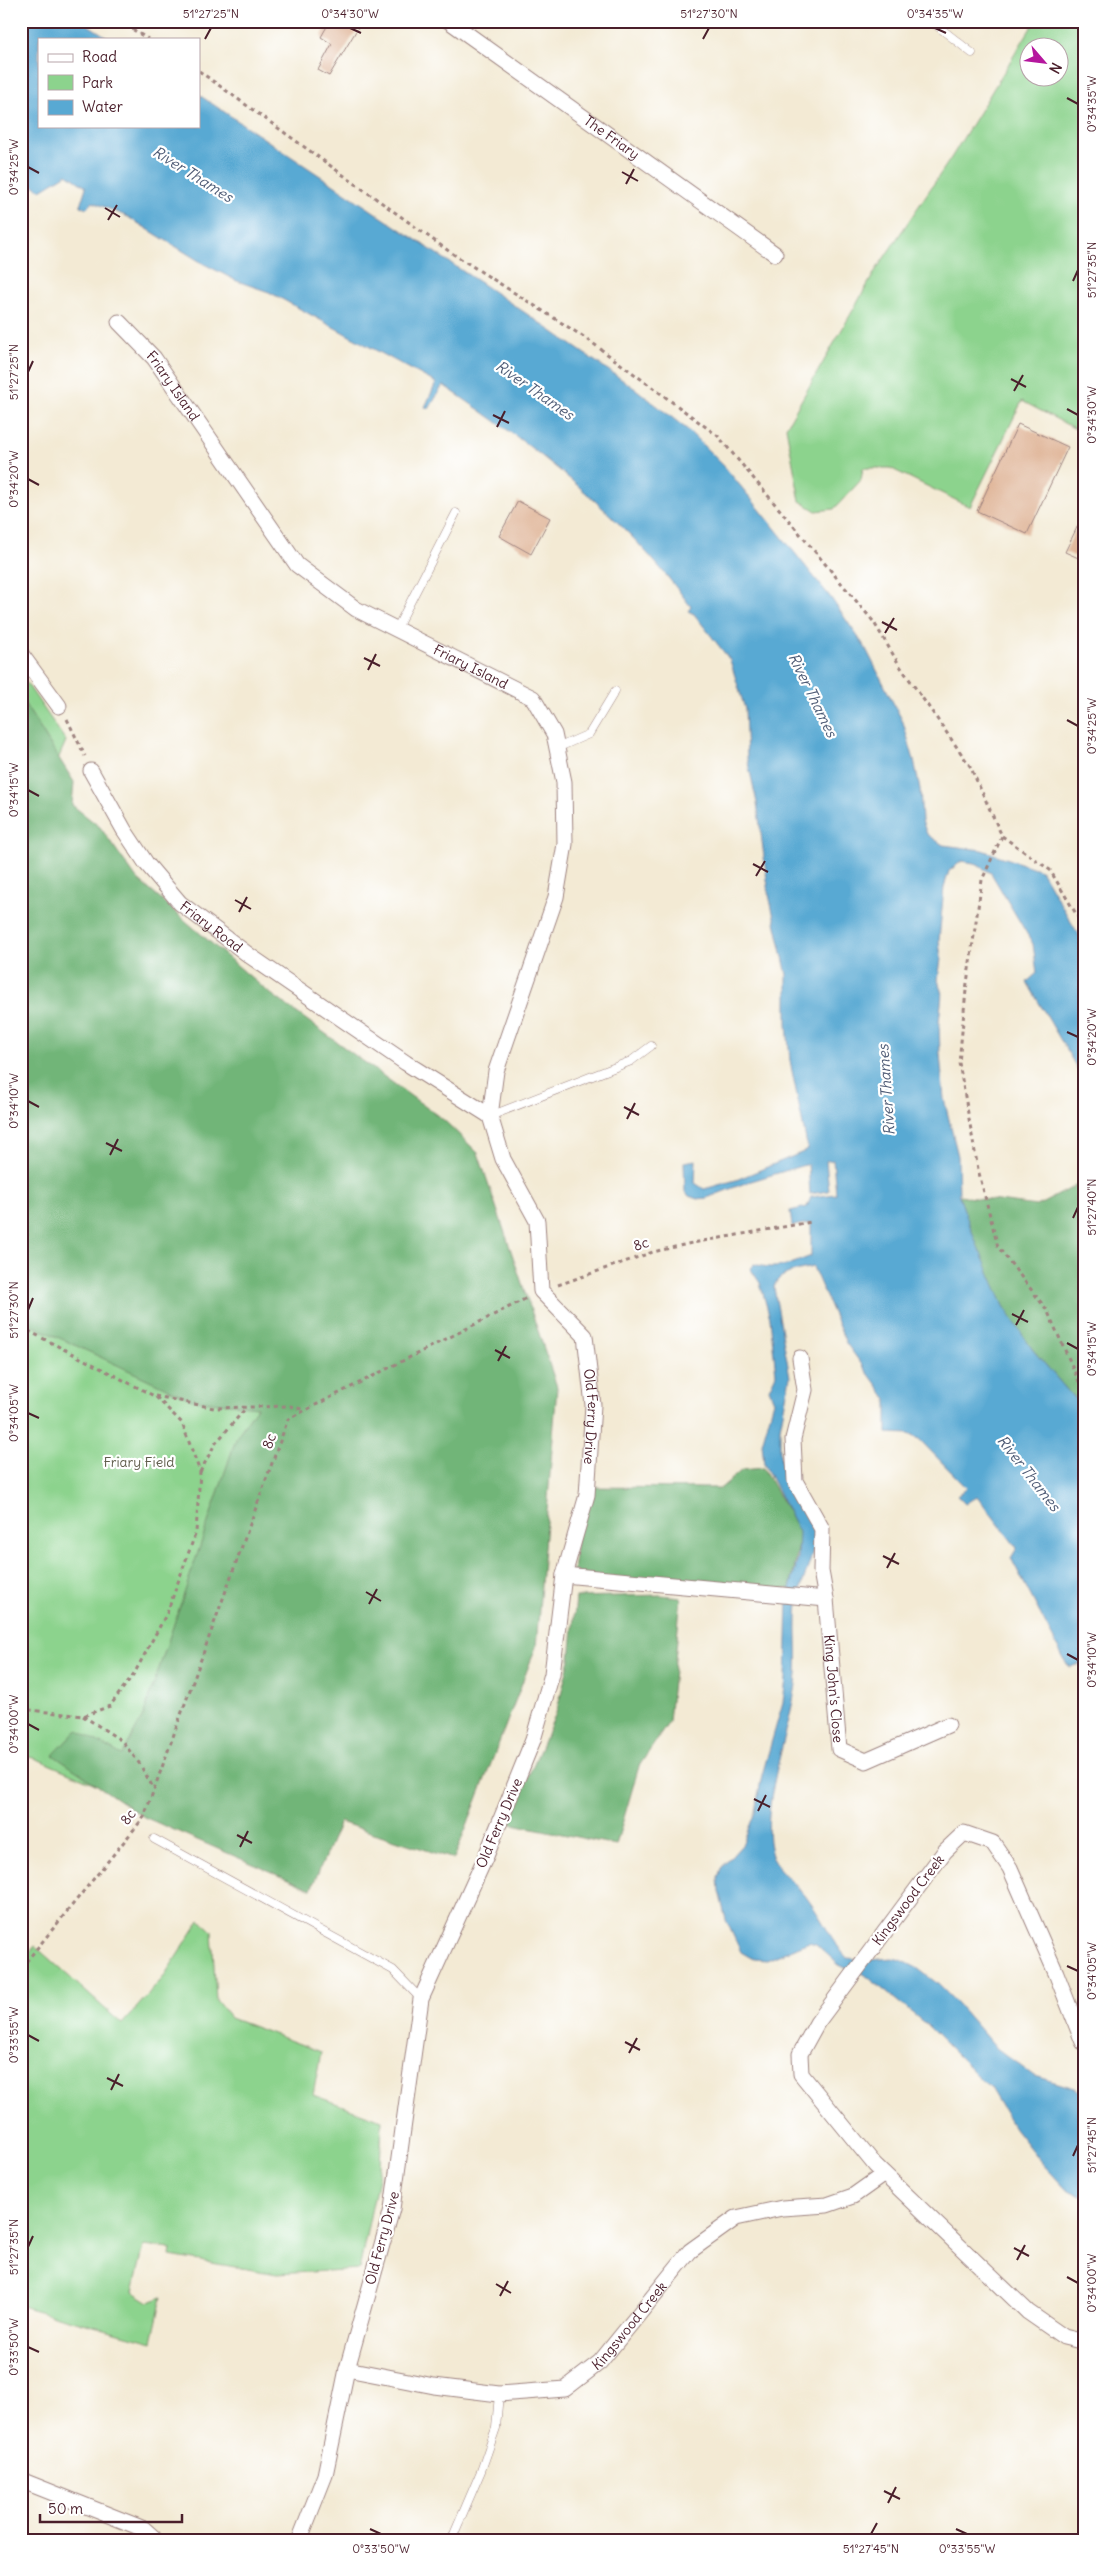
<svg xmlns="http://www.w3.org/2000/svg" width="1106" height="2562" viewBox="0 0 1106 2562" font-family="Delius,sans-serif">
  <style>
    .green { fill: #8cd38d; stroke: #6b795c; fill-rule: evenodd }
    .forest { fill: #71b578; stroke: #5e6a52 }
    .water { fill: #58a9d3; stroke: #51647f }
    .building { fill: #dfb496 }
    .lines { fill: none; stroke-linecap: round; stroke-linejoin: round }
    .service-casing { stroke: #9e8480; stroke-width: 9 }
    .minor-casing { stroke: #9e8480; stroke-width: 17 }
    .path { stroke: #9e8480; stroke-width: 3; stroke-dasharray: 4 4; stroke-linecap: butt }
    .service { stroke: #fff; stroke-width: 8 }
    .minor { stroke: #fff; stroke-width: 15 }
    .ticks { fill: none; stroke: #4a1f2b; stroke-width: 2 }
    .labels { text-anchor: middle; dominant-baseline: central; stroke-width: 4.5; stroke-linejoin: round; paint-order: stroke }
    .street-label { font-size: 14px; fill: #4a1f2b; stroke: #fff }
    .park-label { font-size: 14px; fill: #615e4d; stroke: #fff }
    .water-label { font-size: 15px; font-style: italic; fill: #505d77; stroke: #fff }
    .neatline { fill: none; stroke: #4a1f2b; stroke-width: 2 }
    .ticks-label { font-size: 12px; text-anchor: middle; fill: #4a1f2b }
  </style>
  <rect width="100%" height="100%" fill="#fff"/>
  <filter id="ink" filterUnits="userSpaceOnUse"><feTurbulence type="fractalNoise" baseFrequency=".02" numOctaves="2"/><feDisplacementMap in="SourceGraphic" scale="10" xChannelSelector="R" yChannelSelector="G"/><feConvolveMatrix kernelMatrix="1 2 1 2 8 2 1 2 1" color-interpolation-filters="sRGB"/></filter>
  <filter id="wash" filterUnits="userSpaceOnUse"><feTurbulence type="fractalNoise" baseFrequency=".0096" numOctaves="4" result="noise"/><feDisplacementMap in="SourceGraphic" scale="20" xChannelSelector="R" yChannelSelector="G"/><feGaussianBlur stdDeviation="1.12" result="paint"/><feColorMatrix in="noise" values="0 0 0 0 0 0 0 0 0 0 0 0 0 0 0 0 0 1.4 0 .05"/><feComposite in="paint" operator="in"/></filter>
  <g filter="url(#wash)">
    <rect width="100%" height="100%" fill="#f3ead4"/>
    <g class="green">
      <path d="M1035 21H1085V434L1022 401 970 507 890 468H863L861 480 834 509 816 511 800 501 786 427 876 270 951 158ZM1028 48H1058V78H1028Z"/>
      <polygon points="21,675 66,741 21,844"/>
      <polygon points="21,1279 289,1400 137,1802 37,1759 21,1755"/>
      <polygon points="200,1920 212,1931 216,2000 230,2018 321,2052 313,2095 382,2120 380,2169 359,2269 277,2274 170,2256 171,2249 144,2246 133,2292 149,2302 162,2297 152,2342 21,2306 21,1962 35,1946 122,2024 162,1979"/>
    </g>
    <g class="forest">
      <polygon points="21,698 74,782 72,805 100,827 137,879 267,991 445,1121 478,1153 557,1387 536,1647 454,1859 340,1822 311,1889 144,1817 53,1755 77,1730 122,1755 143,1716 237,1436 257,1407 192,1400 21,1320"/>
      <path d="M1085 1181V1411C1057 1377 1024 1345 1003 1305 985 1271 972 1233 959 1196L1037 1206Z"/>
      <polygon points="763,1468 801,1534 790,1589 597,1584 594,1588 574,1583 573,1571 583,1487 721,1488 742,1470"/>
      <polygon points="661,1595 681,1597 669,1722 639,1766 616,1845 508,1823 556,1713 570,1659 576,1597"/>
    </g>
    <path class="water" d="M21 21H82L110 39H39V126H199V95L527 314 637 390 688 430 724 466 762 512 831 598 865 647 903 722 914 760 920 789 922 821 927 834 943 845 982 850 1041 870 1085 946V1082L1027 982 1037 973 1033 944 991 873 974 863 962 861 949 871 944 887 939 940 941 959 938 980 942 994 939 1022 940 1054 944 1099 958 1156 959 1196 976 1242 1004 1306 1032 1349 1085 1411V1675L1080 1663 1071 1667 1067 1665 1011 1558 1017 1548 977 1496 965 1504 957 1496 967 1488 919 1439 909 1434 887 1433V1399L846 1343 813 1267C800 1270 776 1273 774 1288L790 1377 780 1428V1456L784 1473 813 1528C818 1553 803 1574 799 1597 794 1626 800 1656 796 1684 790 1730 756 1818 773 1858 779 1873 798 1885 807 1898 822 1918 831 1940 847 1958L870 1960 892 1958 901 1960 917 1968 938 1984 955 2001 995 2047 1034 2076 1075 2088 1085 2095V2198L1065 2188 1040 2161 1014 2128 990 2088 928 2026 864 1974 840 1966 816 1944 809 1942 767 1960 753 1959 741 1952 726 1920 719 1891 718 1877 722 1867 742 1845 755 1812 762 1775 783 1702 786 1679 788 1596 798 1558 799 1532 764 1464 762 1443 774 1401 769 1389 776 1374 770 1318 760 1283 750 1268 754 1264C778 1271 788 1265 811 1256V1223L792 1226 790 1211 807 1207 811 1197 836 1194 833 1160 826 1161 829 1191 810 1194 808 1164 748 1182 707 1198 697 1199 689 1196 685 1192 684 1162 696 1160 695 1183 704 1189 736 1180 808 1150 790 1061 787 1024V975L769 895 757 803 747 758 745 709 730 660 694 614 688 611 691 607C624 515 537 448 443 385L429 409 425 407 436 383 269 292 237 281 204 264 128 217 93 202 87 208 80 206 86 187 67 174 41 190 21 178Z"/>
    <g id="blocks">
      <g class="building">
        <polygon points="330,21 362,21 329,76 318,70 332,44 321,37"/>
        <polygon points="1018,424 1068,447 1027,534 977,511"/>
        <polygon points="518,501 550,518 531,554 499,536"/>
        <polygon points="1085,511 1085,561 1065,552"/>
      </g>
    </g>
  </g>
  <g filter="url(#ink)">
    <use href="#blocks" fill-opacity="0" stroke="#9e8480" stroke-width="1"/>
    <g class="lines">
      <g class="service-casing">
        <g id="service">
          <polyline points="931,21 972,53"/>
          <polyline points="1083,465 1085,466"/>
          <polyline points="396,630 456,513"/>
          <polyline points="557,748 589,734 615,691"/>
          <polyline points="490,1116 631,1061 651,1046"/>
          <polyline points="154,1839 393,1970 421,1999"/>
          <polyline points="451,2541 481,2471 496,2428 499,2394"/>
        </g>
      </g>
      <g class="minor-casing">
        <g id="minor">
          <path id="s1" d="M449 21 775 254"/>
          <path id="s2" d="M119 322 154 358 297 565 356 609 533 698 554 734 564 782 565 844 556 897 496 1071 490 1116 503 1159 537 1221 541 1291 585 1336 593 1405 587 1495 564 1575 552 1674 533 1740 486 1856 421 1999 392 2209 347 2369 325 2475 299 2541"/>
          <polyline points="21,654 59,706"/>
          <path id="s3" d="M91 771 124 830 146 863 180 903 250 956 406 1063 490 1116"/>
          <polyline points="564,1575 826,1599 821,1571 822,1529 795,1481 793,1439 805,1390 800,1358"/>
          <path id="s4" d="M826 1599 839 1749 866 1761 948 1725"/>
          <polyline points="1083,2042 1056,1973 1010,1868 993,1843 964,1833 945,1851 817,2023 800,2054 801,2074 875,2165 1028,2312 1064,2337 1085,2342"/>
          <path id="s5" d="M347 2369 434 2386 499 2394 565 2389 600 2362 690 2251 736 2218 782 2208 827 2205 853 2196 884 2174"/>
          <polyline points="23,2481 144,2529 154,2538 154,2541"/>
        </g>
      </g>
      <g class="path">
        <polyline points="119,21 148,39"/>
        <polyline points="199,71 450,252 587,339 718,436 873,621 900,666 970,766 1002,836 982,880 966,990 959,1063 978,1169 998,1247 1047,1310 1085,1395"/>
        <polyline points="67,719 85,756"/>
        <polyline points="1002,836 1050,870 1085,929"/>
        <polyline points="558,1285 653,1252 692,1243 811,1222"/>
        <polyline points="21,1327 156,1397 182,1423 200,1472 196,1532 167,1613 135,1672 110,1706 83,1716 21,1709"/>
        <polyline points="155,1396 214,1408 290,1406 305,1410"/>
        <polyline points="200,1472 215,1444 245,1409"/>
        <polyline points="21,1698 27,1710"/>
        <polyline points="83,1716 122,1741 139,1763 154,1789"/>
        <polyline points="21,1968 144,1817 288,1419 527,1298"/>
      </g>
      <use href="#service" class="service"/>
      <use href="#minor" class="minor"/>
    </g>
  </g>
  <path class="ticks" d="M350 28 361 33M935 28 946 33M205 39 211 28M703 39 709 28M1067 98 1078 104M28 167 39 173M622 172 638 181M626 184 634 169M105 208 120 217M108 220 117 205M1073 281 1078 270M28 372 33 361M1011 379 1026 387M1014 391 1023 375M1067 409 1078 415M493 415 509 423M497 427 505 411M28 479 39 485M882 622 897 630M885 633 894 618M364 658 380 666M368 670 376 654M1067 720 1078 726M28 790 39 796M753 864 768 872M756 876 765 861M235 900 251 909M239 912 247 897M1067 1032 1078 1037M28 1101 39 1107M624 1107 639 1115M627 1119 635 1103M106 1143 122 1151M110 1155 118 1139M1073 1218 1078 1207M28 1310 33 1298M1012 1314 1028 1322M1016 1325 1024 1310M1067 1343 1078 1349M495 1350 510 1358M498 1361 506 1346M28 1413 39 1418M883 1556 899 1564M887 1568 895 1553M366 1592 381 1601M369 1604 377 1589M1067 1654 1078 1660M28 1724 39 1730M754 1799 770 1807M758 1811 766 1795M237 1835 252 1843M240 1847 248 1831M1067 1966 1078 1971M28 2035 39 2041M625 2042 640 2050M629 2053 637 2038M107 2078 123 2086M111 2090 119 2074M1073 2156 1078 2145M28 2247 33 2236M1014 2248 1029 2256M1017 2260 1025 2245M1067 2277 1078 2283M496 2284 511 2293M500 2296 508 2281M28 2347 39 2352M884 2491 900 2499M888 2503 896 2487M370 2529 381 2534M956 2529 967 2534M871 2534 877 2523"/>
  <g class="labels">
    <g class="street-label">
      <text stroke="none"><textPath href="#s1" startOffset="200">The Friary</textPath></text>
      <text stroke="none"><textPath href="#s2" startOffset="84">Friary Island</textPath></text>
      <text stroke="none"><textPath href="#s2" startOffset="504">Friary Island</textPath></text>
      <text stroke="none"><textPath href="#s3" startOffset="199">Friary Road</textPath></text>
      <text transform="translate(641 1244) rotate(-18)">8c</text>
      <text stroke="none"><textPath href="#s2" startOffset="1339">Old Ferry Drive</textPath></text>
      <text transform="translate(269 1441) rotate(-71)">8c</text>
      <text stroke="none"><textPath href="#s4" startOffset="90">King John's Close</textPath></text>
      <text transform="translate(128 1817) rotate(-54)">8c</text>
      <text transform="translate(499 1823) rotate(-67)">Old Ferry Drive</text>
      <text transform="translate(908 1900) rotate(-53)">Kingswood Creek</text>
      <text transform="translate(382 2238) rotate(-75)">Old Ferry Drive</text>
      <text stroke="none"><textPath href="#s5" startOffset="311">Kingswood Creek</textPath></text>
    </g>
    <g class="park-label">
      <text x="139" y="1462">Friary Field</text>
    </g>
    <g class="water-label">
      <text transform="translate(193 174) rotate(32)">River Thames</text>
      <text transform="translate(535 390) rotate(35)">River Thames</text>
      <text transform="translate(813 695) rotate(64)">River Thames</text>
      <text transform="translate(886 1090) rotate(-94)">River Thames</text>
      <text transform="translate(1029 1473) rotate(52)">River Thames</text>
    </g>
  </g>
  <rect width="1106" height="2562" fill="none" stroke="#fff" stroke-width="55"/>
  <rect x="38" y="38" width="162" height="90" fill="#ffffff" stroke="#b7a5aa"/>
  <rect x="48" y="54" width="25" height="8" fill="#ffffff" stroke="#b7a5aa"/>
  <text x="82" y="62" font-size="15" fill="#4a1f2b">Road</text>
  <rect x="48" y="75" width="25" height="15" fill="#8cd38d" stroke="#b7a5aa"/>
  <text x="82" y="88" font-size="15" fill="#4a1f2b">Park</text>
  <rect x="48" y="100" width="25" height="15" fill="#58a9d3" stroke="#b7a5aa"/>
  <text x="82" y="112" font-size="15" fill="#4a1f2b">Water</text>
  <g transform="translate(1044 62) rotate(118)"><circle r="24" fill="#ffffff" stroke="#b7a5aa"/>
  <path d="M0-4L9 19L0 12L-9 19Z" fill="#b5179e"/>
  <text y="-8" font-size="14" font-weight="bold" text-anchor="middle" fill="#4a1f2b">N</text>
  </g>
  <path d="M40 2514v8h142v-8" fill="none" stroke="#4a1f2b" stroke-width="2.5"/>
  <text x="48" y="2514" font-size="15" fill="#4a1f2b" stroke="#ffffff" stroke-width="4" paint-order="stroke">50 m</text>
  <rect x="28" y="28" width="1050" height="2506" class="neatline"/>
  <g class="ticks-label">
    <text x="211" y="18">51°27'25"N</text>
    <text x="350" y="18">0°34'30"W</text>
    <text x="709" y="18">51°27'30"N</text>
    <text x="935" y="18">0°34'35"W</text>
    <text transform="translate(1092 104) rotate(-90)" y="4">0°34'35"W</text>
    <text transform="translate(14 167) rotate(-90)" y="4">0°34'25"W</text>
    <text transform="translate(1092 270) rotate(-90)" y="4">51°27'35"N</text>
    <text transform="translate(14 372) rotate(-90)" y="4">51°27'25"N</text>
    <text transform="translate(1092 415) rotate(-90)" y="4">0°34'30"W</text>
    <text transform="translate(14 479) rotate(-90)" y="4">0°34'20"W</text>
    <text transform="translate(1092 726) rotate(-90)" y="4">0°34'25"W</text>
    <text transform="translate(14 790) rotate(-90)" y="4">0°34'15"W</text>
    <text transform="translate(1092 1037) rotate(-90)" y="4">0°34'20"W</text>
    <text transform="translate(14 1101) rotate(-90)" y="4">0°34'10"W</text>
    <text transform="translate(1092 1207) rotate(-90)" y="4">51°27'40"N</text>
    <text transform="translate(14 1310) rotate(-90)" y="4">51°27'30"N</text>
    <text transform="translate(1092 1349) rotate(-90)" y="4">0°34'15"W</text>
    <text transform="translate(14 1413) rotate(-90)" y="4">0°34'05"W</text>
    <text transform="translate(1092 1660) rotate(-90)" y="4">0°34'10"W</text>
    <text transform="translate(14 1724) rotate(-90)" y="4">0°34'00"W</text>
    <text transform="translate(1092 1971) rotate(-90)" y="4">0°34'05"W</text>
    <text transform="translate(14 2035) rotate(-90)" y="4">0°33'55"W</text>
    <text transform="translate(1092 2145) rotate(-90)" y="4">51°27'45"N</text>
    <text transform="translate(14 2247) rotate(-90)" y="4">51°27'35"N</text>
    <text transform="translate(1092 2283) rotate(-90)" y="4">0°34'00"W</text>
    <text transform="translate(14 2347) rotate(-90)" y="4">0°33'50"W</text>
    <text x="381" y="2553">0°33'50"W</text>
    <text x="871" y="2553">51°27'45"N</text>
    <text x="967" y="2553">0°33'55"W</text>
  </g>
</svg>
